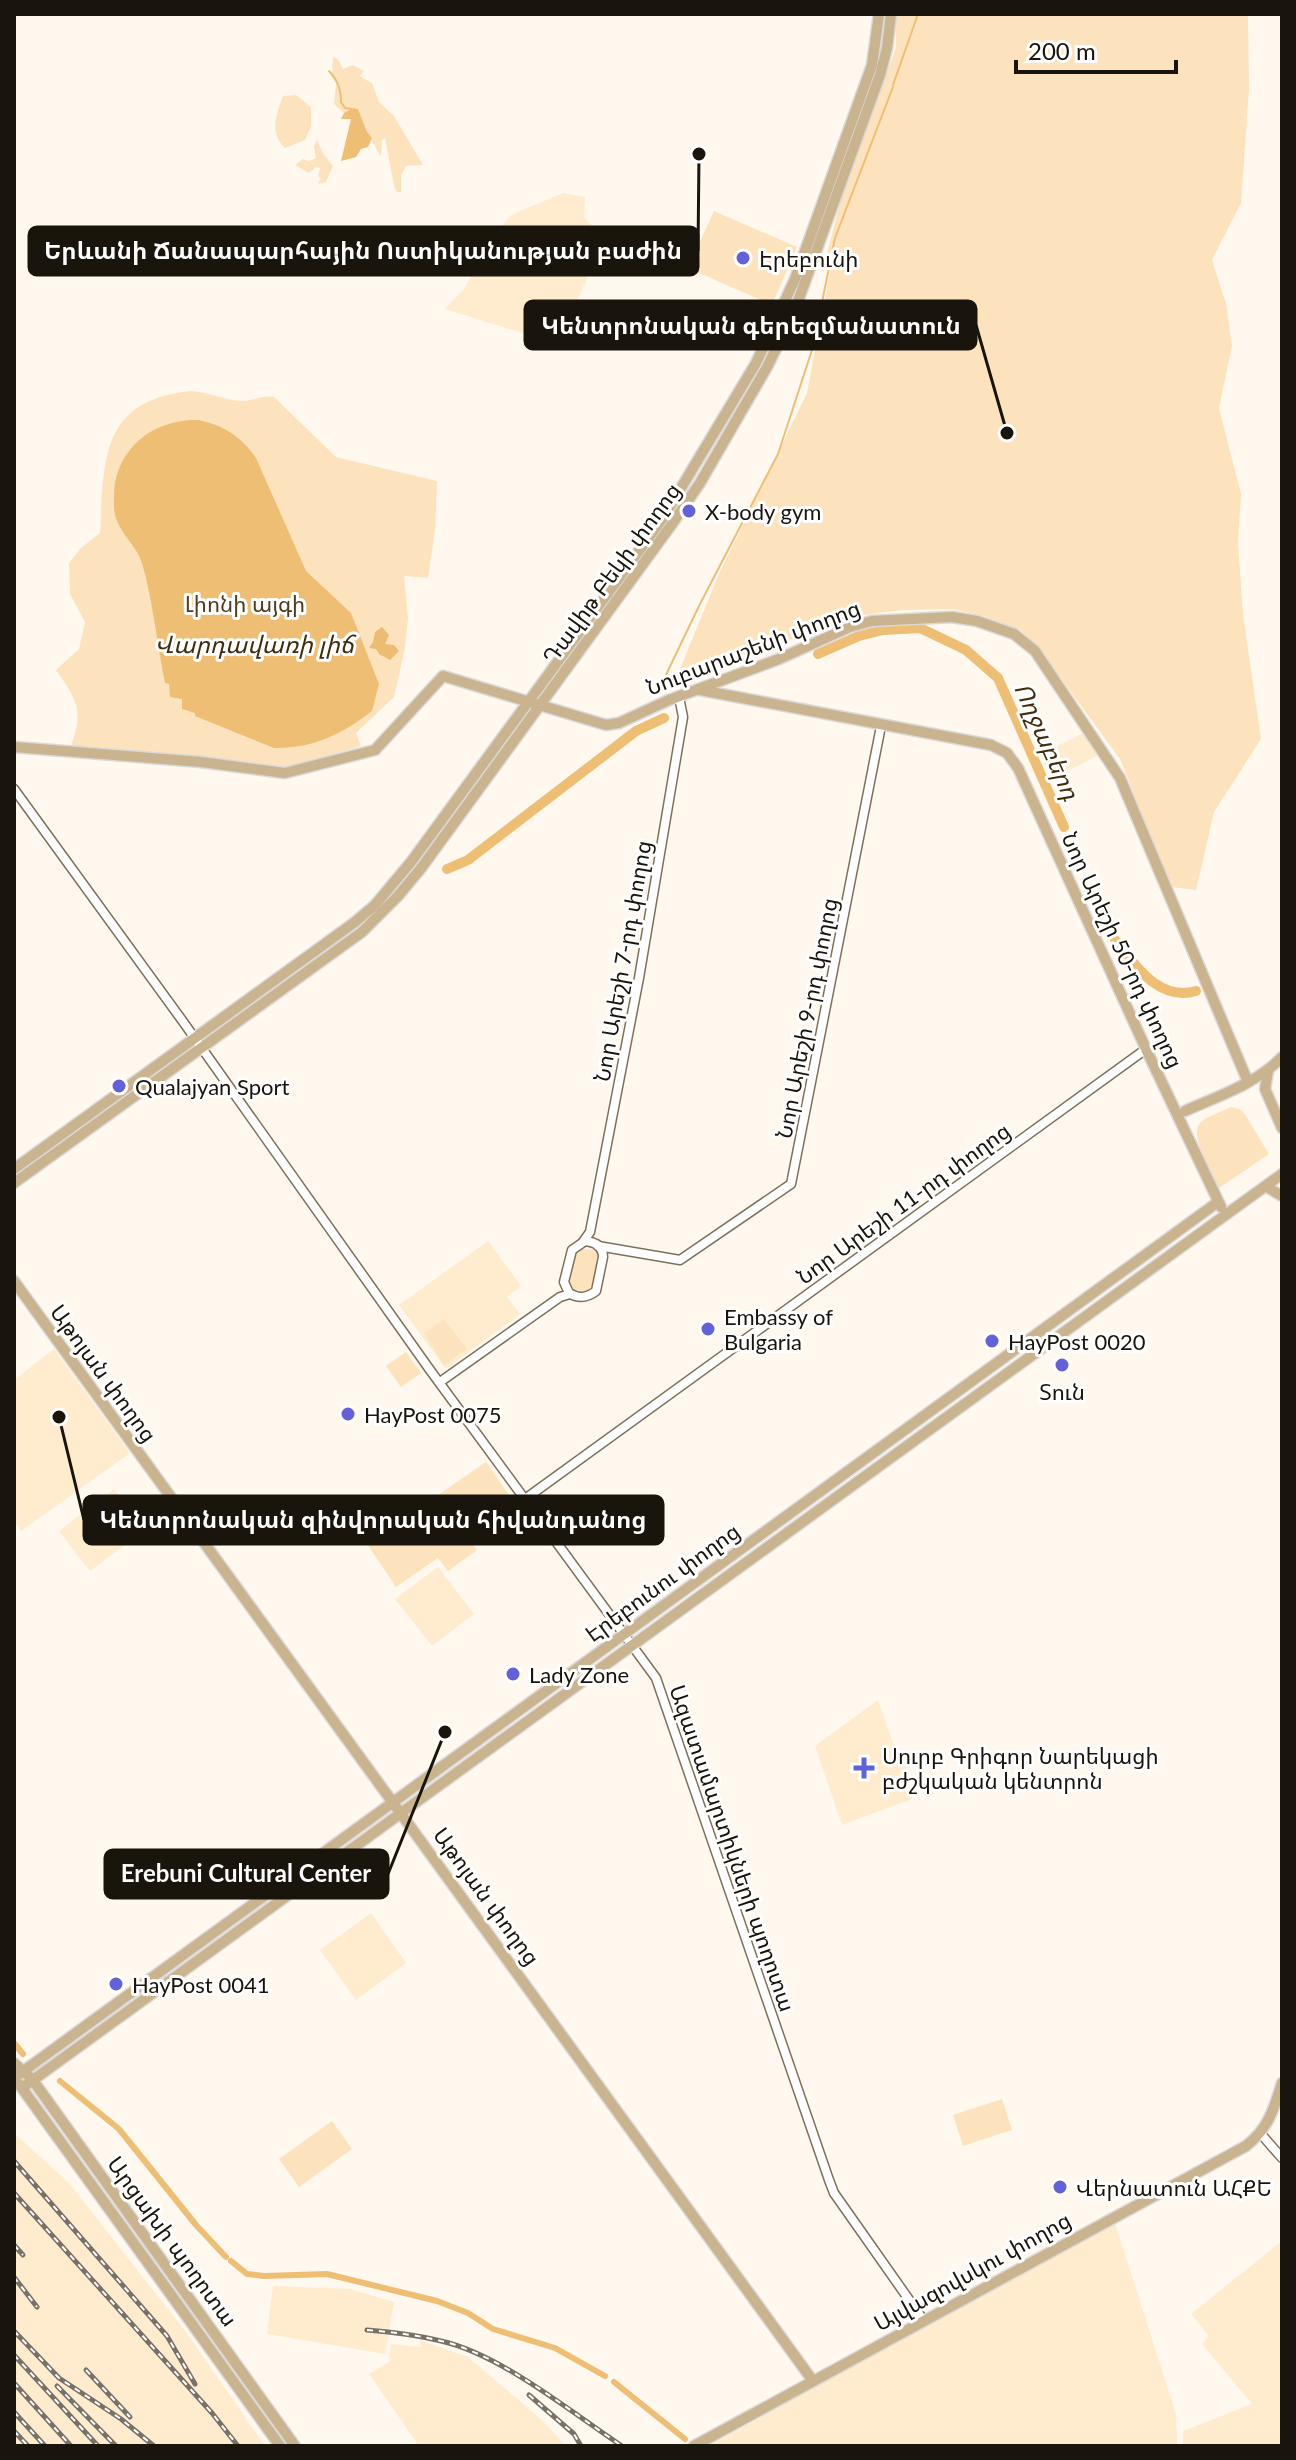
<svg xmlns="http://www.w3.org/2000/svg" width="1296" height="2460" viewBox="0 0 1296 2460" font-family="Lato,'Noto Sans Armenian',sans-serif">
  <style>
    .built { fill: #ffebcd }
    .green { fill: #fde3bd }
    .forest { fill: #ecbc72 }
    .water { fill: #eebe74 }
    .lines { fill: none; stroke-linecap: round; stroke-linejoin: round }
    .stream { stroke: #eebe74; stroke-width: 2 }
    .canal { stroke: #eebe74; stroke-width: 6 }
    .river { stroke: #eebe74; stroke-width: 10 }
    .minor-casing { stroke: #7e705b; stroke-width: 11 }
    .major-casing { stroke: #dad9d8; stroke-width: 13 }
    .minor { stroke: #fff; stroke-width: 8 }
    .major { stroke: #cab38f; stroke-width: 10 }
    .rail-casing { stroke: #777168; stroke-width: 5 }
    .rail { stroke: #fff; stroke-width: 2; stroke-dasharray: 6; stroke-linecap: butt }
    .poi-dot { fill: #6261da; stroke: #fff; stroke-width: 3 }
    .labels { text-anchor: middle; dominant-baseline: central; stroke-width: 6; stroke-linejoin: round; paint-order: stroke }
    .poi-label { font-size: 22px; fill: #19140c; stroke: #fff; text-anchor: start }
    .street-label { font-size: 22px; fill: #19140c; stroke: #fff }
    .park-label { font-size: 22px; fill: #513d1d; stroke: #fff }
    .water-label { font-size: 24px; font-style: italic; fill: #412d0c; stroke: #fff }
    .leader { fill: none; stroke: #19140c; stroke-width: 3 }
    .callout-dot { fill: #19140c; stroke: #fff; stroke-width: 3 }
    .callout { fill: #19140c; stroke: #19140c; stroke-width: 3 }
    .callout-label { font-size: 24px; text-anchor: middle; font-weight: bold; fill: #fff }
  </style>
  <rect width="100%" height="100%" fill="#fff8ef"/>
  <g class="built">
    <polygon points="563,193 585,197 584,217 600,235 602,244 558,344 445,309 464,289 494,236 511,215"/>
    <polygon points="1085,732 1097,756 1052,779 1040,755"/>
    <polygon points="488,1241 521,1286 507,1297 520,1314 446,1369 399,1305"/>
    <polygon points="54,1349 130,1453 21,1531 14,1521 14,1380"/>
    <polygon points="114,1489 145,1530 90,1571 59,1531"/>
    <polygon points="438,1567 474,1614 432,1646 395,1599"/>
    <polygon points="878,1700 895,1749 902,1749 912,1799 842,1825 815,1746"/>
    <polygon points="371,1913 406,1963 356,2000 320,1950"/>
    <polygon points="14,2133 69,2183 186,2332 265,2446 14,2446"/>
    <polygon points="1114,2220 1176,2414 1177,2446 709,2446"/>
    <polygon points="1282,2241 1282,2446 1183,2446 1183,2431 1252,2404 1202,2344 1209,2336 1191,2314"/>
    <polygon points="273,2286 350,2289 394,2302 385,2354 267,2334"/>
    <polygon points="420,2340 468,2357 542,2420 566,2446 414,2446 417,2443 369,2374 389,2362 391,2344 421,2347"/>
  </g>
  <g class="green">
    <polygon points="895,14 1248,14 1249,89 1241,203 1212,260 1226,304 1232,346 1219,408 1241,494 1238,543 1243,614 1261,739 1214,812 1196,890 1171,887 1120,759 1051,665 1020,630 984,616 952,609 904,610 862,615 812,632 797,630 793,639 759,652 680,669 719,574 807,393 831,266 826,258 847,174 874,110 896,47"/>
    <polygon points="333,57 338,59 343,69 353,65 364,71 359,76 372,83 379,102 394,116 423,165 406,166 401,175 401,192 397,192 394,186 385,138 382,140 381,157 367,132 358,109 353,108 344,113 334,104 336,83 332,75"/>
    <path d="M296 95 311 107V126L305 140 285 148C269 132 276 116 283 96Z"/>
    <polygon points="317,140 324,155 333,166 326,182 318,184 321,178 318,176 320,168 316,167 309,173 295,165 303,159 309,161 316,158 314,146"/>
    <polygon points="714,211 797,247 772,305 688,268"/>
    <path d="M191 391C209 392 227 401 242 401 253 401 262 395 274 397L336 457 437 481 435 530 428 578 404 576 408 618 405 648 394 697 356 733 361 746 284 769 169 755 71 746C84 710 77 700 56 670L79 649 85 622 70 594 69 563 81 548 100 533C104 460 100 400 191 391Z"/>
    <path d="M1231 1107 1239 1109 1244 1113 1269 1154 1219 1188C1213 1174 1187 1134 1201 1122 1209 1115 1222 1112 1231 1107Z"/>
    <polygon points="577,1248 594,1250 600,1256 594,1288 587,1292 571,1289 567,1281 574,1252"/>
    <polygon points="444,1319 467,1349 444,1365 424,1333"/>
    <polygon points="406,1352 421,1373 401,1387 386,1366"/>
    <polygon points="486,1462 513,1501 485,1520 481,1515 462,1529 477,1550 448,1571 438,1558 396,1587 367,1544"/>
    <polygon points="1002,2099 1012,2130 963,2146 953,2115"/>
    <polygon points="332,2121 352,2149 299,2187 279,2159"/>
  </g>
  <polygon class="forest" points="382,627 389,635 385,644 394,645 399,651 390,660 379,654 376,649 369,648 373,642 375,632"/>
  <g class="water">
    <polygon points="353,108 358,109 367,132 372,138 368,147 361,149 356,157 341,161 351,119 341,119 344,113"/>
    <path d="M198 420C223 425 241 436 256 458L306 571 351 613 379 684 372 711C343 734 311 749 274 748L195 716V713L182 709V699L170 697 169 684 165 683C157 644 153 601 142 563 137 547 123 536 117 521 113 512 114 501 114 491 118 446 155 419 198 420Z"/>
  </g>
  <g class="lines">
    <g class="stream">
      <path d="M329 71C338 81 341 89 341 102L345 108 351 109"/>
      <polyline points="893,85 918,14"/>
      <polyline points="663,681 700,604 778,454 813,347 835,238 893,87"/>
    </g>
    <g class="canal">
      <polyline points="14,2043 23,2054"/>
      <polyline points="60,2081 119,2129 196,2225 226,2257"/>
      <polyline points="231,2261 247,2274 264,2276 327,2274 437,2301 468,2313 493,2329 555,2348 605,2376"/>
      <polyline points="614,2382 685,2439"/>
    </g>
    <g class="river">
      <polyline points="818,654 859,636 883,630 920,628 966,650 998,678 1064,827"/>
      <polyline points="447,869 468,860 636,731 664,718"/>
      <path d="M1115 940C1136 966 1159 1002 1196 991"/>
    </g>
    <g class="minor-casing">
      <g id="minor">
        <polyline points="14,789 184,1023 430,1370 656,1678 829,2180 834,2193 924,2321"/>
        <path d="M585 1241C595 1242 603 1246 603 1257L596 1291C587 1298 579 1299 569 1293L564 1282 572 1250Z"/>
        <polyline points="583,1242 590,1232 639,978 683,717 679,697"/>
        <polyline points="598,1246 680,1260 791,1184 881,726"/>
        <polyline points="440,1382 560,1297 570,1294"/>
        <polyline points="525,1499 1146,1049"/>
        <polyline points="1261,2134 1282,2158"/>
      </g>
    </g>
    <g class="major-casing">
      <g id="major">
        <polyline points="700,690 991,745 1007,753 1018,768 1146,1049 1221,1207"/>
        <polyline points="14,747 201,762 285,773 375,750 443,676 606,725 619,723 669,700 779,659 850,627 872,621 952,617 977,621 1014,634 1035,651 1120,778 1248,1082"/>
        <polyline points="1268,1071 1265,1089 1282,1128"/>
        <path d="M1185 1111C1218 1096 1256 1084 1282 1057"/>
        <polyline points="14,1169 355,922 375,905 411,862 663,518 756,363 795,279 872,65 879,14"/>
        <polyline points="14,1183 362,932 398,896 422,867 672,524 700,483 767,367 793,315 880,75 887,48 891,14"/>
        <polyline points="1267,1187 1282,1196"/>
        <polyline points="14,1281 813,2381"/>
        <polyline points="14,2063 32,2079 295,2446"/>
        <polyline points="14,2078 1218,1202"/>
        <polyline points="19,2084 280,2446"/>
        <polyline points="22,2088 1282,1174"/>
        <path d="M694 2446 1246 2146C1268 2129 1274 2109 1282 2083"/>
      </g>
    </g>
    <use href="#minor" class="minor"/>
    <use href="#major" class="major"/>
    <g class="rail-casing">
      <g id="rail">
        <polyline points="14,2161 167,2336 195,2384"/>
        <polyline points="14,2193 212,2413 238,2446"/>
        <polyline points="14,2245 23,2255"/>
        <polyline points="14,2277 37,2307"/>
        <path d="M367 2330C392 2332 417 2335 441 2341 500 2354 571 2412 622 2446"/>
        <polyline points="14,2331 59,2378 121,2419 154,2446"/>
        <polyline points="14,2355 98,2446"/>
        <polyline points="86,2370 130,2417"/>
        <polyline points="14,2383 71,2446"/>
        <polyline points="57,2386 116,2446"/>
        <polyline points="529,2395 574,2434 581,2446"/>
        <polyline points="14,2412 45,2446"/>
        <polyline points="14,2431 28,2446"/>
      </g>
    </g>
    <use href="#rail" class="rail"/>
  </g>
  <g class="poi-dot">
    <circle cx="743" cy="258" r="8"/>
    <circle cx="689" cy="511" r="8"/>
    <circle cx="119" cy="1086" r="8"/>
    <circle cx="708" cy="1329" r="8"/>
    <circle cx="992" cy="1341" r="8"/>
    <circle cx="1062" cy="1365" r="8"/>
    <circle cx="348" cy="1414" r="8"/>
    <circle cx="513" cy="1674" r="8"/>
    <path d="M860 1756h8v8h8v8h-8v8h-8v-8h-8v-8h8z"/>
    <circle cx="116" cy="1984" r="8"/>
    <circle cx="1060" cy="2187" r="8"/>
  </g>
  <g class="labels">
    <g class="poi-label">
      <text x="759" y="258">Էրեբունի</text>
      <text x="705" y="511">X-body gym</text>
      <text x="135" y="1086">Qualajyan Sport</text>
      <text x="724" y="1316">Embassy of<tspan x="724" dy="25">Bulgaria</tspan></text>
      <text x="1008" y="1341">HayPost 0020</text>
      <text x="1062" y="1391" text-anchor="middle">Տուն</text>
      <text x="364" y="1414">HayPost 0075</text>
      <text x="529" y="1674">Lady Zone</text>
      <text x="882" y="1755">Սուրբ Գրիգոր Նարեկացի<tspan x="882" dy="25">բժշկական կենտրոն</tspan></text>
      <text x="132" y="1984">HayPost 0041</text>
      <text x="1076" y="2187">Վերնատուն ԱՀՔԵ</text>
    </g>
    <g class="street-label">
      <text transform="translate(611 573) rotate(-54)">Դավիթ Բեկի փողոց</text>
      <text transform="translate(753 647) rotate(-21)">Նուբարաշենի փողոց</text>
      <text transform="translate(1123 950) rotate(65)">Նոր Արեշի 50-րդ փողոց</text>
      <text transform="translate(622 961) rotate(-80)">Նոր Արեշի 7-րդ փողոց</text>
      <text transform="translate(806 1018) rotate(-79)">Նոր Արեշի 9-րդ փողոց</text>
      <text transform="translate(903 1203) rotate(-36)">Նոր Արեշի 11-րդ փողոց</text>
      <text transform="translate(104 1373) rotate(54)">Աթոյան փողոց</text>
      <text transform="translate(662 1582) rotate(-36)">Էրեբունու փողոց</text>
      <text transform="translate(733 1848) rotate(71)">Ազատամարտիկների պողոտա</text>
      <text transform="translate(487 1896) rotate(54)">Աթոյան փողոց</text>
      <text transform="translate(173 2241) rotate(54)">Արցախի պողոտա</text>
      <text transform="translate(972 2271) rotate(-29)">Այվազովսկու փողոց</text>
    </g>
    <g class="park-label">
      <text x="245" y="603">Լիոնի այգի</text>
    </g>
    <g class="water-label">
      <text x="254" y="643">Վարդավառի լիճ</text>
      <text transform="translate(1048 741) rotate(66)">Ողջաբերդ</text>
    </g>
  </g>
  <path class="leader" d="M699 154L698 251M1007 433L976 325M59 1417L84 1520M445 1732L388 1874"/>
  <g class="callout-dot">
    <circle cx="699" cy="154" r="8"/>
    <circle cx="1007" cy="433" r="8"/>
    <circle cx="59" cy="1417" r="8"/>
    <circle cx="445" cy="1732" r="8"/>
  </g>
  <g class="callout">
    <rect x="29" y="227" width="669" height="48" rx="8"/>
    <rect x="525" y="301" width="451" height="48" rx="8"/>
    <rect x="84" y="1496" width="579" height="48" rx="8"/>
    <rect x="105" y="1850" width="283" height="48" rx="8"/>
  </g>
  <g class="callout-label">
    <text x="363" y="259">Երևանի Ճանապարհային Ոստիկանության բաժին</text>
    <text x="751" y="334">Կենտրոնական գերեզմանատուն</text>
    <text x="373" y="1528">Կենտրոնական զինվորական հիվանդանոց</text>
    <text x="246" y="1882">Erebuni Cultural Center</text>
  </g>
  <rect width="1296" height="2460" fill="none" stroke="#19140c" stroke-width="32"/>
  <path d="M1016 60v12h160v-12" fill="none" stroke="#19140c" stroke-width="4"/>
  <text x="1028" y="60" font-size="24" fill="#19140c" stroke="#ffffff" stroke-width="6" paint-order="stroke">200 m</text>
</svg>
